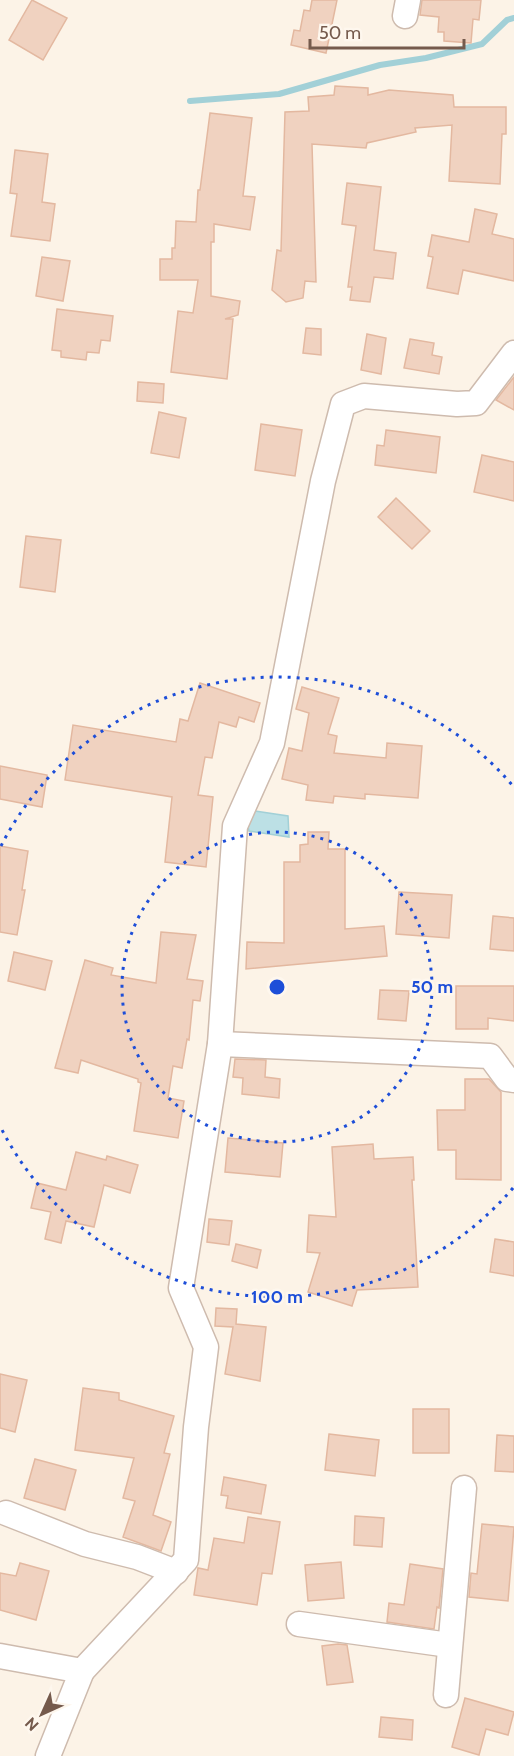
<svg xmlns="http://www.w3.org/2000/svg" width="514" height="1756" viewBox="0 0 514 1756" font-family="Cabin,sans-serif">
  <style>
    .water { fill: #bce0e5; stroke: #a2d0d7; stroke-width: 1.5 }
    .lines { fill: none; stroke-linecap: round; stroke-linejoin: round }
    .stream { stroke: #a2d0d7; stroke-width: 6 }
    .building { fill: #f0d2c0; stroke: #e3b8a0; stroke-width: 1.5 }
    .street-casing { stroke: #cebbae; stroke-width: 27 }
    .street { stroke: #fff; stroke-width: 24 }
    .ring { fill: none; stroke: #1d4ed8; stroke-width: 3; stroke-dasharray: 3 6 }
    .centre { fill: #1d4ed8; stroke: #fef7ee; stroke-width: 3 }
    .ring-label { font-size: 18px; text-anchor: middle; font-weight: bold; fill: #1d4ed8; stroke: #fef7ee; stroke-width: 5; stroke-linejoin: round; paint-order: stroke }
  </style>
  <rect width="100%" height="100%" fill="#fcf3e7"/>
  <polygon class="water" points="255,811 288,816 289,837 249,831 247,821"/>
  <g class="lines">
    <polyline class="stream" points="190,101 279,94 380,65 426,58 482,44 507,20 514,18"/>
  </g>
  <g class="building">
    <polygon points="32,0 67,18 43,60 9,40"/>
    <polygon points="312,0 337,0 326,53 291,45 294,30 300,31 304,10 310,11"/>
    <polygon points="422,0 481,0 479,20 473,19 471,43 444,41 444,32 438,32 439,17 420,15"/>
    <polygon points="335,86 368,88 368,95 389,90 453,95 454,107 506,107 506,134 502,134 500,184 449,181 452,125 415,128 416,132 367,143 366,148 312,144 316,282 305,281 303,298 286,302 272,290 277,250 281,251 285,112 309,111 308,97 334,95"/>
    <polygon points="210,113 252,118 243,196 255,197 250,230 214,224 214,242 211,242 211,296 240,301 238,315 225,319 233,319 227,379 171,372 178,311 193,313 198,280 160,280 160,259 172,259 172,248 175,248 176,221 196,222 198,190 200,190"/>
    <polygon points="15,150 48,154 42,202 55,204 50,241 11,236 17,194 10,193"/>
    <polygon points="347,183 381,187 374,250 396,253 393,279 374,277 370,302 350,300 352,287 348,287 356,226 342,224"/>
    <polygon points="475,209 497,214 492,234 514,239 514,281 463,270 458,294 427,288 433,257 428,256 432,235 469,242"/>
    <polygon points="42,257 70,261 63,301 36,296"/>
    <polygon points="57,309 113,316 110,341 101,340 99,353 87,352 86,360 61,357 61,351 52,350"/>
    <polygon points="306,328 321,329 321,355 303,353"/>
    <polygon points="367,334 386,338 381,374 361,370"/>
    <polygon points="410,339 434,343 432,355 442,357 439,374 404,368"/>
    <polygon points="514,377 514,410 496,400"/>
    <polygon points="138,382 164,384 163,403 137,401"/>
    <polygon points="159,412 186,418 179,458 151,453"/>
    <polygon points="261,424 302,430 295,476 255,470"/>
    <polygon points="386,430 440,437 436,473 375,465 377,445 384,446"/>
    <polygon points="482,455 514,462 514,501 474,492"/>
    <polygon points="396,498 430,531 412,549 378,517"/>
    <polygon points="26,536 61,540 55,592 20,587"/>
    <polygon points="200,683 260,703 254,722 239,717 236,727 219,722 212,758 205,757 198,795 213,797 206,867 165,862 172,797 65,780 73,725 176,742 180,719 188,721"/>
    <polygon points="302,687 339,698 328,734 337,736 334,753 386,758 387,743 422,746 418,798 365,794 365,799 334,796 333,803 306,800 308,785 282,779 289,748 302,751 309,713 296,709"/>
    <polygon points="0,766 47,775 42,807 0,799"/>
    <polygon points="308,832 329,832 328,849 345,849 345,929 384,926 387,956 246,969 247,942 284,943 284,862 300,862 300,845 308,844"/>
    <polygon points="0,846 28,851 22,890 25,890 17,935 0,932"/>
    <polygon points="399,892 452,895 449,938 396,934"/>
    <polygon points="493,916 514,918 514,951 490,949"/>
    <polygon points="161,932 196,935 187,979 203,981 200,1001 193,1000 189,1040 187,1039 182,1068 173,1066 168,1098 184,1101 178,1138 134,1131 141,1083 138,1082 138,1079 81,1060 78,1073 55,1068 85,960 113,968 111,975 156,983"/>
    <polygon points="14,952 52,961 45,990 8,981"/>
    <polygon points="456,986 514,986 514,1021 488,1018 488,1029 456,1029"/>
    <polygon points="380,990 409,991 406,1021 378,1019"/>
    <polygon points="235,1059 266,1060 265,1077 280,1079 279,1098 242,1094 243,1078 233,1077"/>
    <polygon points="465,1079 489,1079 501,1092 501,1180 456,1179 456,1150 438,1150 437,1110 465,1110"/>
    <polygon points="228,1138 283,1143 280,1177 225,1172"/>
    <polygon points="373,1144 374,1159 413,1157 414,1180 412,1180 418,1287 357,1290 352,1306 308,1292 320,1253 307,1252 309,1215 336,1217 332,1147"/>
    <polygon points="76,1152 106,1160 107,1156 138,1165 130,1193 104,1185 94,1227 66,1221 61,1243 45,1239 51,1212 31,1208 37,1183 66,1190"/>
    <polygon points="209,1219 232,1221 229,1245 207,1242"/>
    <polygon points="495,1239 514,1242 514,1276 490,1272"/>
    <polygon points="236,1244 261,1250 257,1268 232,1261"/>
    <polygon points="216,1308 237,1309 236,1324 266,1327 260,1381 225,1374 233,1327 215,1326"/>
    <polygon points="0,1374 27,1380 15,1432 0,1428"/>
    <polygon points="83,1388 119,1393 119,1400 174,1416 164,1453 170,1454 153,1515 171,1522 161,1551 123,1537 135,1501 123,1498 134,1458 75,1450"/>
    <rect x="413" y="1409" width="36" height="44"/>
    <polygon points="329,1434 379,1440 375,1476 325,1470"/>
    <polygon points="497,1435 514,1436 514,1472 495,1471"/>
    <polygon points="35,1459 76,1470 65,1510 24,1498"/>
    <polygon points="224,1477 266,1485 261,1514 226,1508 228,1496 221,1495"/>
    <polygon points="355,1516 384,1518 382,1547 354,1545"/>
    <polygon points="248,1517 280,1522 272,1574 262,1573 257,1605 194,1595 198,1568 208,1570 214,1538 244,1543"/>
    <polygon points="482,1524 514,1527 508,1601 469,1597 471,1573 477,1574"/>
    <polygon points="341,1562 344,1598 308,1601 305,1565"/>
    <polygon points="20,1563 49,1571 36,1620 0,1610 0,1573 16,1576"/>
    <polygon points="410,1564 443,1569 439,1608 437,1607 434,1629 387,1622 389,1603 404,1605"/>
    <polygon points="338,1644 347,1645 353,1682 327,1685 322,1646"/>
    <polygon points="465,1698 514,1712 508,1735 486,1729 479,1755 452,1747"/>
    <polygon points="381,1717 413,1720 412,1740 379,1737"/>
  </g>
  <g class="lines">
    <g class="street-casing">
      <g id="street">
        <polyline points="405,16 408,0"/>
        <polyline points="220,1044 490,1056 507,1079 514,1080"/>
        <polyline points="6,1513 85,1544 137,1557 176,1572"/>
        <polyline points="299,1624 449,1645"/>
        <polyline points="0,1656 82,1671 48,1756"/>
        <polyline points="82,1671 186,1560 196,1427 206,1347 181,1288 220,1044 235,826 272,743 323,481 343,404 364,396 457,404 476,403 514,353"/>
        <polyline points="446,1695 464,1488"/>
      </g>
    </g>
    <use href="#street" class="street"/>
  </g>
  <g class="ring">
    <circle cx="277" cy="987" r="155"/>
    <path d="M513 1188A310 310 0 0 1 1 1128M1 846A310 310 0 0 1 513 786"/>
  </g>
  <circle cx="277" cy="987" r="9" class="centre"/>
  <g class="ring-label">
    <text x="432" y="993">50 m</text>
    <text x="277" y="1303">100 m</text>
  </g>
  <g transform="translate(42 1714) rotate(225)" stroke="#fef7ee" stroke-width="4.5" paint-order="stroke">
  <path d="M0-4.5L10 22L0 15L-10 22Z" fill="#755a4c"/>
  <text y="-9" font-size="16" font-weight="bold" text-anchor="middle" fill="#755a4c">N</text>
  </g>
  <path d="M310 39v9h154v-9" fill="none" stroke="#755a4c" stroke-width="3"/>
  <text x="319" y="39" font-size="18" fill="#755a4c" stroke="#fef7ee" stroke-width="4.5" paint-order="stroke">50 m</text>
</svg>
